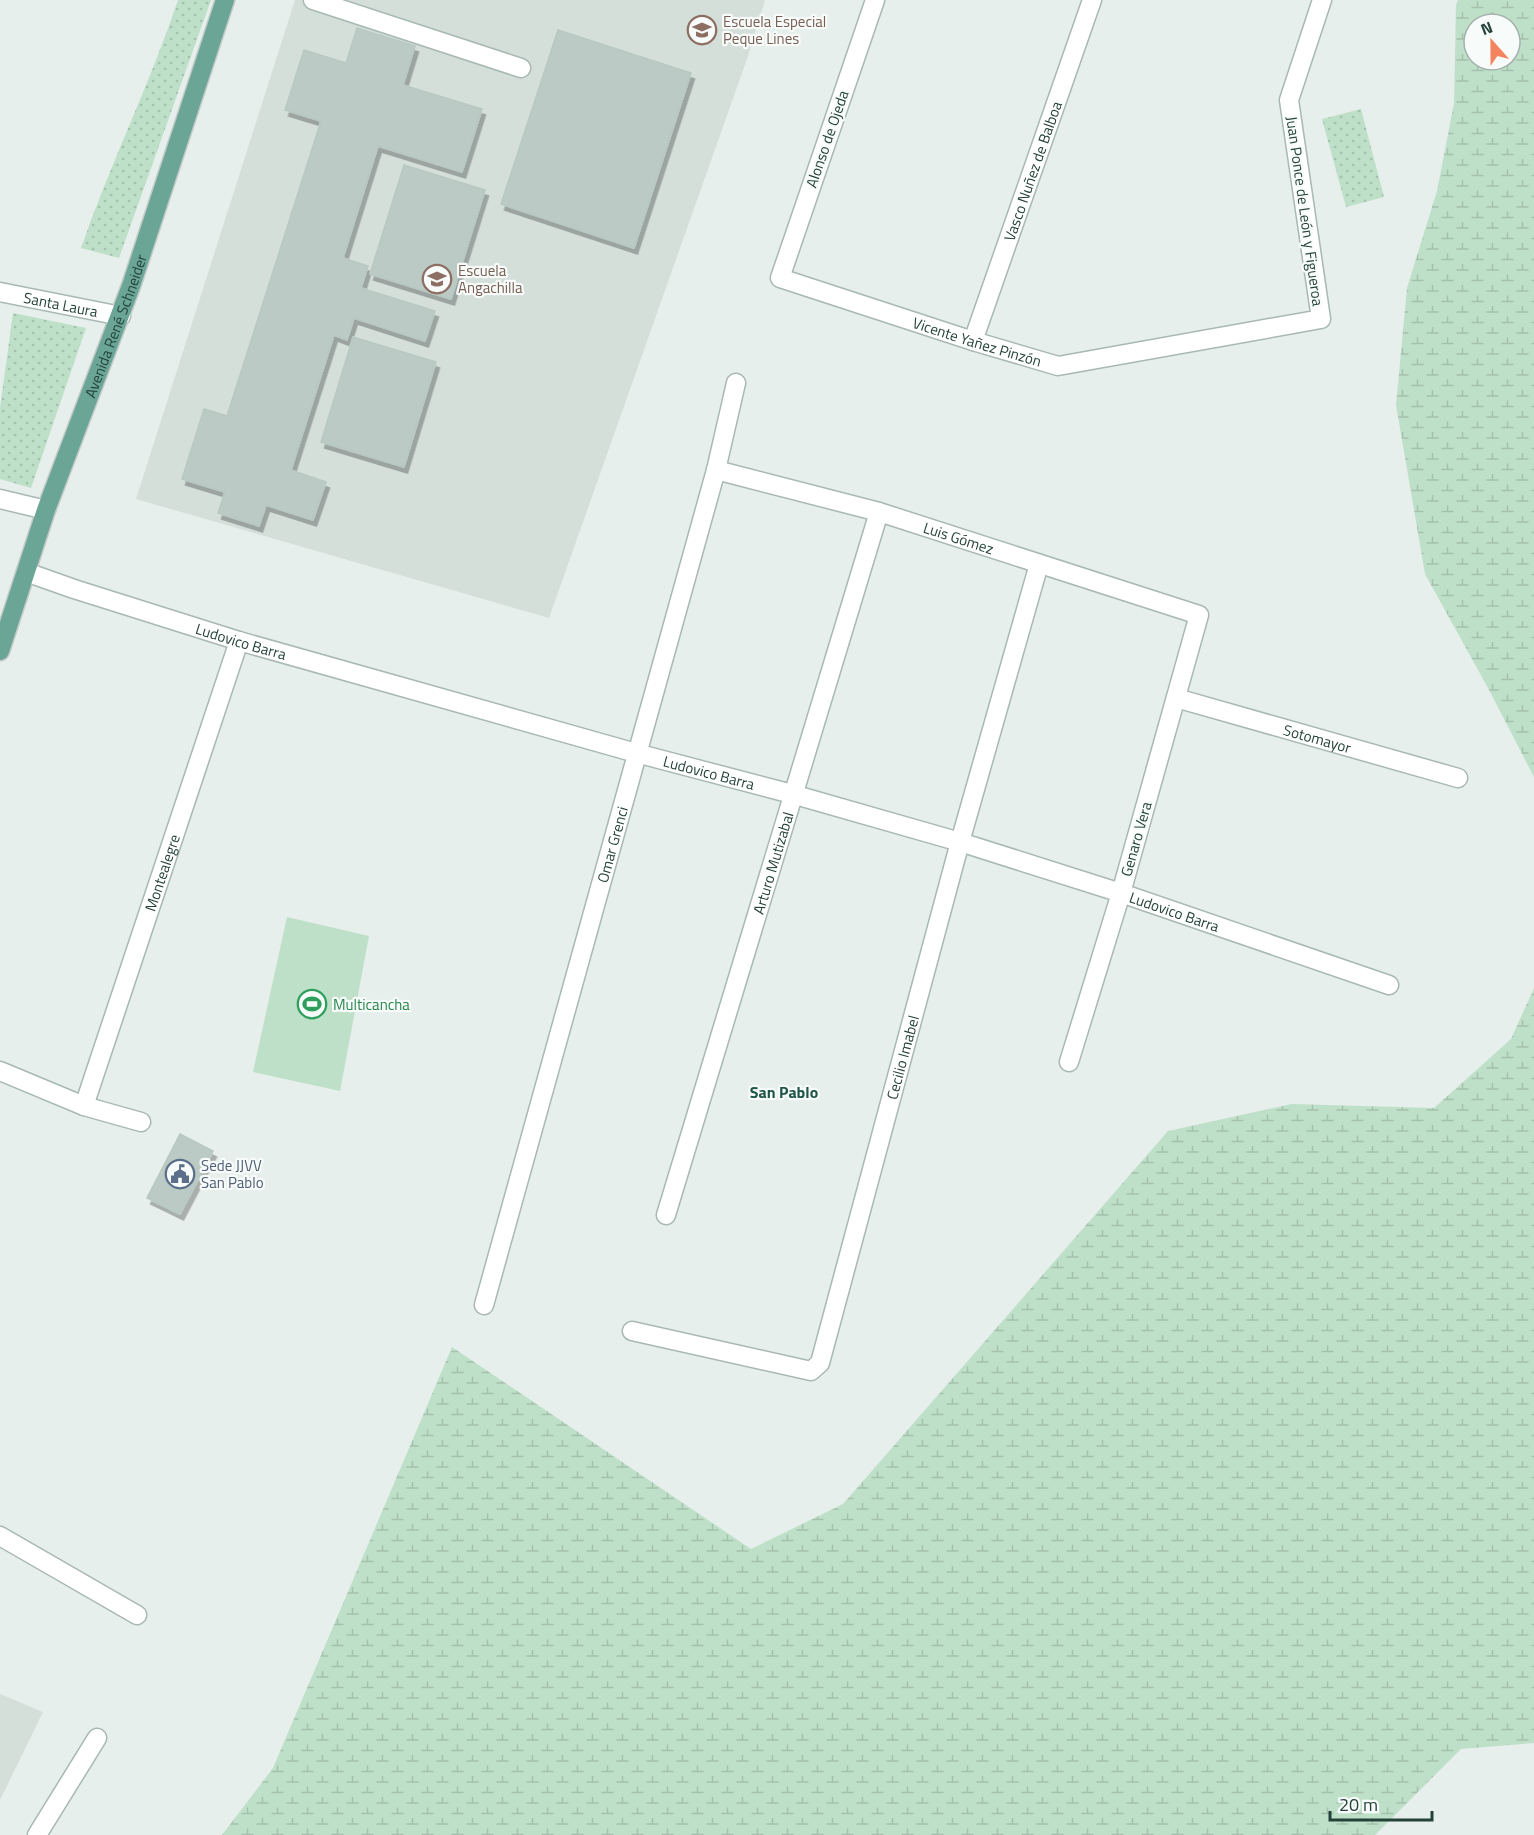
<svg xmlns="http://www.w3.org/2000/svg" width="1534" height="1835" viewBox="0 0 1534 1835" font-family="'Titillium Web',sans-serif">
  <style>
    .built { fill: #d4dfda }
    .grass { fill: url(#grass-dots) }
    .wetland { fill: url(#wetland-marsh); fill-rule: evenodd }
    .pitch { fill: #bfe0c8 }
    .building { fill: #bbcac4; stroke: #b8c9c2; stroke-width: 1.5; filter: url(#shadow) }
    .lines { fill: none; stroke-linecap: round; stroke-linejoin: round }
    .minor-casing { stroke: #a8b8b2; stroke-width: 21 }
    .major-casing { stroke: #c2cac8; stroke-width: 21 }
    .minor { stroke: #fff; stroke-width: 18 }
    .major { stroke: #6aa596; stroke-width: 18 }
    .labels { text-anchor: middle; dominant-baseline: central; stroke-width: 4.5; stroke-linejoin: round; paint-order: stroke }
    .education-label { font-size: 15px; fill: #785e54; stroke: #f7fbf9; text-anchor: start }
    .street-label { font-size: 15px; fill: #24423a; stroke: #f7fbf9 }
    .leisure-label { font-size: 15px; fill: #27864d; stroke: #f7fbf9; text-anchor: start }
    .service-label { font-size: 15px; fill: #4e5e75; stroke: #f7fbf9; text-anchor: start }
    .neighbourhood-label { font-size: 16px; font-weight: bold; fill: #1f5548; stroke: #f7fbf9 }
  </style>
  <defs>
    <pattern id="grass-dots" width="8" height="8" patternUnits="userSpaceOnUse" patternTransform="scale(1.5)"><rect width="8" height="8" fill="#bfe0c8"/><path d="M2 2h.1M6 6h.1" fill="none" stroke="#a4c1ad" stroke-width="1.8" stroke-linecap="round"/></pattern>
    <pattern id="wetland-marsh" width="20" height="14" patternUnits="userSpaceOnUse" patternTransform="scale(1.5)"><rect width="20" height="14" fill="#bfe0c8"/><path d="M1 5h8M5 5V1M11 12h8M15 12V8" fill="none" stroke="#a4c1ad"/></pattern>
    <filter id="shadow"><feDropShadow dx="3.5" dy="6" stdDeviation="0" flood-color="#0004"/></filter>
  </defs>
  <rect width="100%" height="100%" fill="#e6efeb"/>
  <g class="built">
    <polygon points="295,0 765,0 747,59 549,618 136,499"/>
    <polygon points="0,1694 43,1712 0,1800"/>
  </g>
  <g class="grass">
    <path d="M178 0H211L119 258 81 248C110 164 150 84 178 0Z"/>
    <polygon points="1361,109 1384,197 1346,207 1322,119"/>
    <polygon points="13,313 86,328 31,488 0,479 0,408"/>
  </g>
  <g class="wetland">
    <path d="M1458 0H1534V777L1488 688 1425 574 1396 405 1407 288 1437 191 1454 103 1456 5ZM1474 24H1510V60H1474Z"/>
    <polygon points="1534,988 1534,1743 1461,1749 1375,1835 222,1835 273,1768 452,1347 751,1549 843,1504 1168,1131 1292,1104 1434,1108 1511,1039"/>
  </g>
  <polygon class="pitch" points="287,917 369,936 340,1091 253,1072"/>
  <g class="building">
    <polygon points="357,28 415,46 403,85 482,109 462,172 378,146 343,258 368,266 361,288 435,311 425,341 354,318 347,340 334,335 291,470 326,482 313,520 266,505 259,526 218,513 225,492 182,479 204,409 227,416 321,121 285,110 304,50 346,63"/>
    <polygon points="558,30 691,73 634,248 501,204"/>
    <polygon points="404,165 485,190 451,299 370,274"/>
    <polygon points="353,337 436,362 404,467 321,442"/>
    <polygon points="180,1134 213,1151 180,1214 147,1198"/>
  </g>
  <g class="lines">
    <g class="minor-casing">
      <g id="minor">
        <polyline points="313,0 521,68"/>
        <path id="s1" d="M875 0 780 278 973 341 1058 366 1321 319 1289 100 1322 0"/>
        <path id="s2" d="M0 292 121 316"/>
        <path id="s3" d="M973 341 1092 0"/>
        <path id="s4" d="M716 470 879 512 1199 615 1121 893 1069 1062"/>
        <polyline points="0,499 46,510"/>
        <path id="s5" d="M26 572 74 589 239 641 636 753 792 794 960 842 1121 893 1389 985"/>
        <path id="s6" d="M1176 698 1458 778"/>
        <polyline points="0,1071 84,1106 141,1122"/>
        <path id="s7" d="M84 1106 239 641"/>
        <path id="s8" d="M666 1215 879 512"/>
        <path id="s9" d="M484 1305 716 470 736 383"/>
        <path id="s10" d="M632 1331 811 1371 820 1363 960 842 1039 564"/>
        <polyline points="0,1536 137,1615"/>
        <polyline points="37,1835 97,1738"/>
      </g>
    </g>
    <g class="major-casing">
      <g id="major">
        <path id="s11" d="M0 651 46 510 131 286 225 0"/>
      </g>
    </g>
    <use href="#minor" class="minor"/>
    <use href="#major" class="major"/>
  </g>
  <defs>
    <g id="school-ring" transform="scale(1.5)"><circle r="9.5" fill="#f7fbf9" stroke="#8d6e63" stroke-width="1.5"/><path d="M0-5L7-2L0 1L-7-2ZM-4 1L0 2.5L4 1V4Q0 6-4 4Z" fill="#8d6e63"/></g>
    <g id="stadium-ring" transform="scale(1.5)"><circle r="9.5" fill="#f7fbf9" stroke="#2e9e5b" stroke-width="1.5"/><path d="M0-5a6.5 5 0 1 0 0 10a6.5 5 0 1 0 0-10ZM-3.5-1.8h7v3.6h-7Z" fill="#2e9e5b"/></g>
    <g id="civic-ring" transform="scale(1.5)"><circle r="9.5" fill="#f7fbf9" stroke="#5c6f8a" stroke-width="1.5"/><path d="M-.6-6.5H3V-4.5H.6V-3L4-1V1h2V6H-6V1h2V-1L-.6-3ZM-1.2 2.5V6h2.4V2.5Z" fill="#5c6f8a"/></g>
  </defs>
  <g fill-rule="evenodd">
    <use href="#school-ring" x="702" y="30"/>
    <use href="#school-ring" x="437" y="279"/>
    <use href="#stadium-ring" x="312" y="1004"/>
    <use href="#civic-ring" x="180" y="1174"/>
  </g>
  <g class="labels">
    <g class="education-label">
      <text x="723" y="21">Escuela Especial<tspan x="723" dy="17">Peque Lines</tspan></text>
      <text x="458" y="270">Escuela<tspan x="458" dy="17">Angachilla</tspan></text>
    </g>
    <g class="street-label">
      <text transform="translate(827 139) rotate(-71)">Alonso de Ojeda</text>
      <text stroke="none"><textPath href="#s3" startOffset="180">Vasco Nuñez de Balboa</textPath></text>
      <text transform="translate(1305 211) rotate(82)">Juan Ponce de León y Figueroa</text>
      <text stroke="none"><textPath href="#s2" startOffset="62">Santa Laura</textPath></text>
      <text stroke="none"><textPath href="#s11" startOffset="345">Avenida René Schneider</textPath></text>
      <text stroke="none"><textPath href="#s1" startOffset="501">Vicente Yañez Pinzón</textPath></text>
      <text stroke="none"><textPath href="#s4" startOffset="252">Luis Gómez</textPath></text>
      <text stroke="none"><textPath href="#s5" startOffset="226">Ludovico Barra</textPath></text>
      <text stroke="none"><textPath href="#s6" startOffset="147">Sotomayor</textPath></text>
      <text stroke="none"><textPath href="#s5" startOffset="712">Ludovico Barra</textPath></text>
      <text transform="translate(1136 839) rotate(-74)">Genaro Vera</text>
      <text stroke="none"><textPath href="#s9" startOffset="478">Omar Grenci</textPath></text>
      <text stroke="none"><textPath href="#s8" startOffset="368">Arturo Mutizabal</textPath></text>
      <text stroke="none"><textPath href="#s7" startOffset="246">Montealegre</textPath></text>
      <text stroke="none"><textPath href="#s5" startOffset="1198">Ludovico Barra</textPath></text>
      <text stroke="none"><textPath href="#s10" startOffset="512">Cecilio Imabel</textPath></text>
    </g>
    <g class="leisure-label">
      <text x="333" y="1004">Multicancha</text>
    </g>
    <g class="service-label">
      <text x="201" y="1165">Sede JJVV<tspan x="201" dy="17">San Pablo</tspan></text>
    </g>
    <g class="neighbourhood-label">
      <text x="784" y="1092">San Pablo</text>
    </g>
  </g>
  <g transform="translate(1492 42) rotate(339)"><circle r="28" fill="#f7fbf9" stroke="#a3b1ad" stroke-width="1.5"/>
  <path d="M0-4.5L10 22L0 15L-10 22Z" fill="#f4845f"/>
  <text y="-9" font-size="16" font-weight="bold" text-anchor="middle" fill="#24423a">N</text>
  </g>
  <path d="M1330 1811v9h102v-9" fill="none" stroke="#24423a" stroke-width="3"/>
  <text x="1339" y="1811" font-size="18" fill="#24423a" stroke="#f7fbf9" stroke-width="4.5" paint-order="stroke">20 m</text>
</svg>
